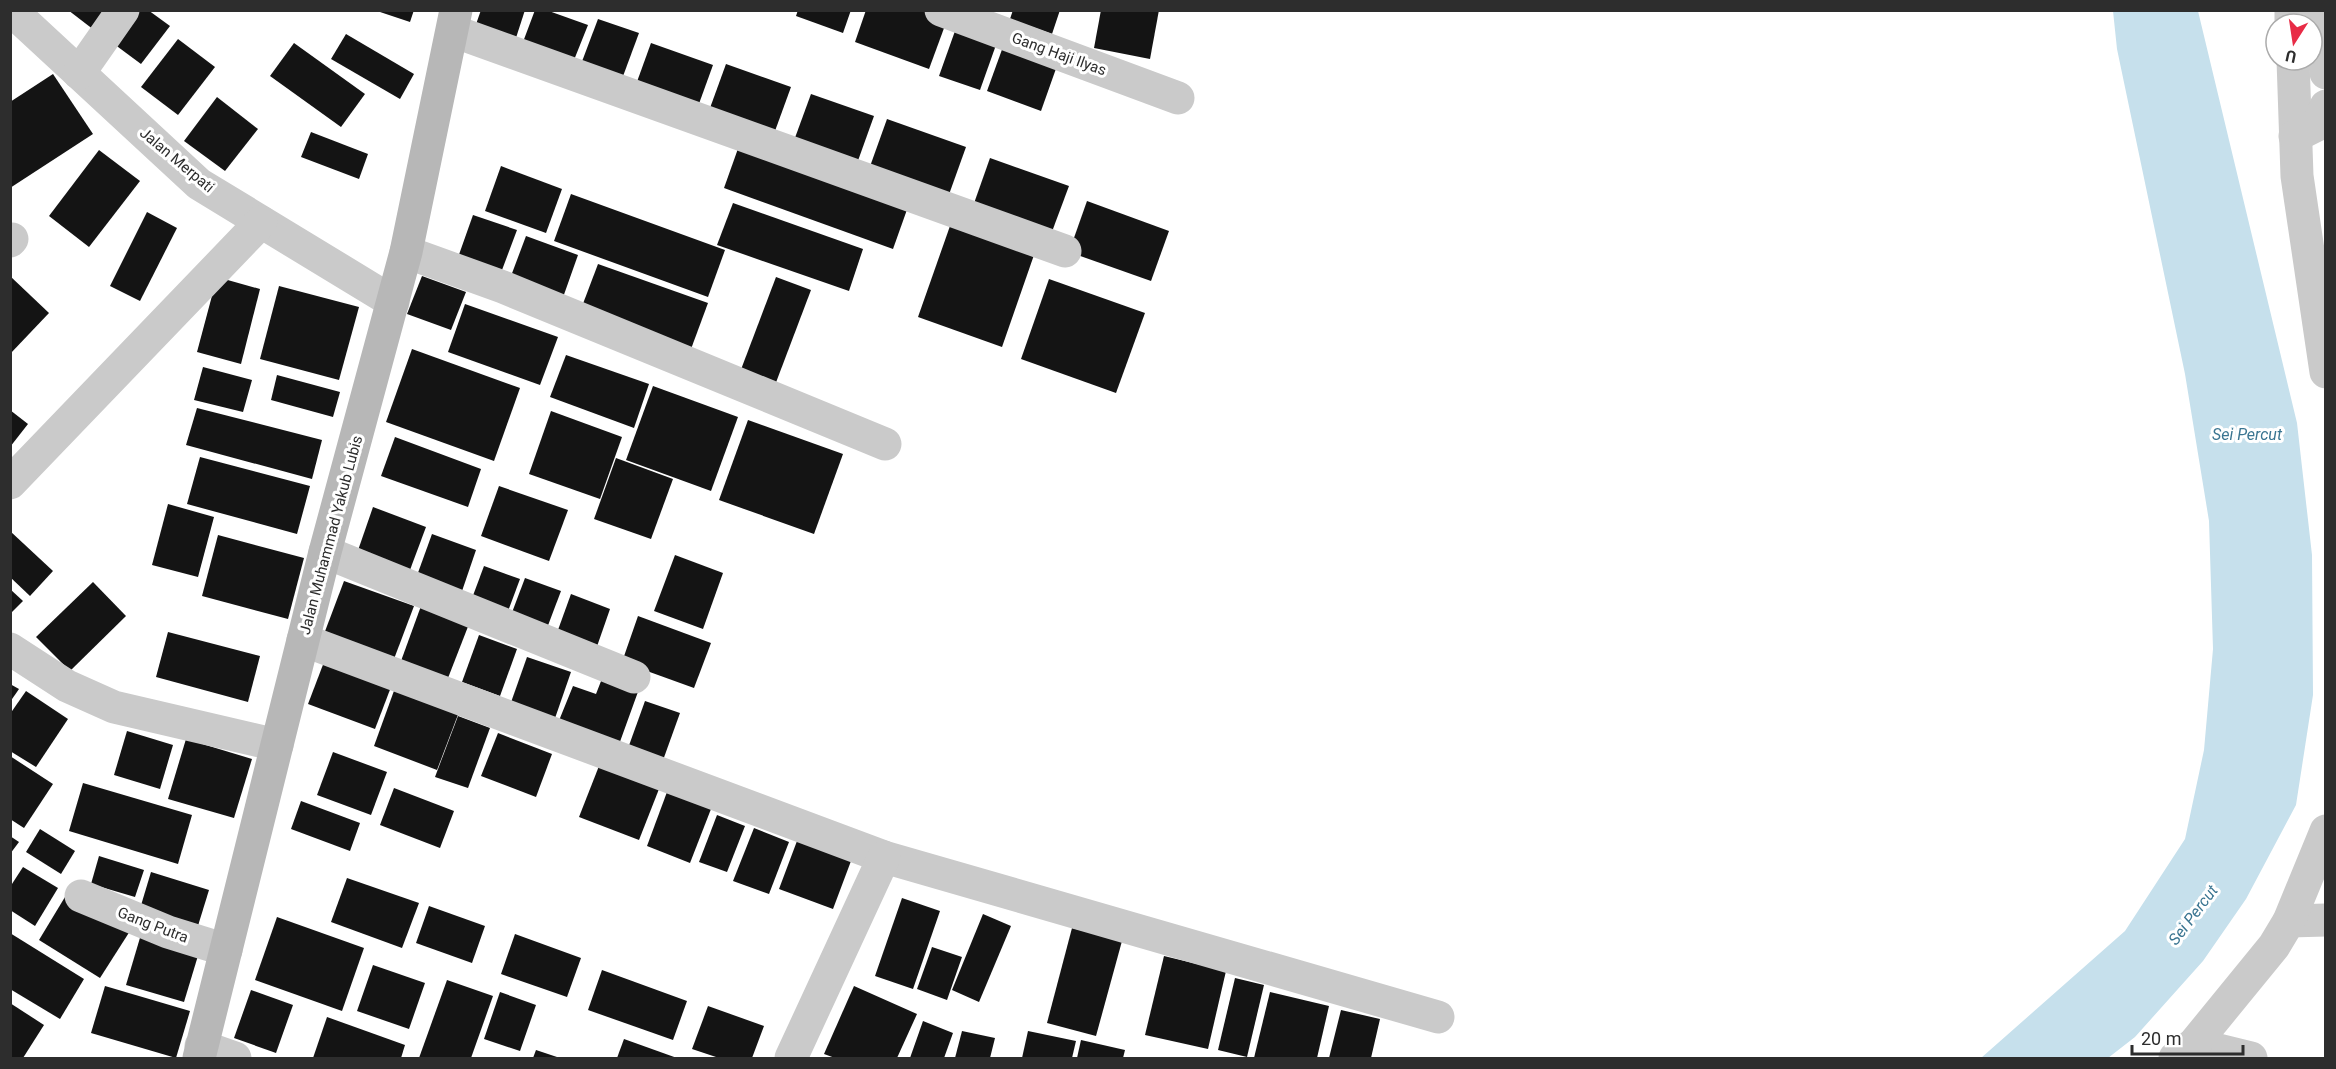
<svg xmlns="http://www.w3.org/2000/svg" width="2336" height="1069" viewBox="0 0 2336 1069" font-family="Roboto,sans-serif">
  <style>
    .water { fill: #c6e0ec }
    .building { fill: #141414 }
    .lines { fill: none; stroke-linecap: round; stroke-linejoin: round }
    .street { stroke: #cacaca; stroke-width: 33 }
    .secondary { stroke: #b7b7b7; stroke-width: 33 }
    .labels { text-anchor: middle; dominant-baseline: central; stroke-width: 6; stroke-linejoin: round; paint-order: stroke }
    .street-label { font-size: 15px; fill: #2d2d2d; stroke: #fff }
    .water-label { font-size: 16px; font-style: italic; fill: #3a7591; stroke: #fff }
  </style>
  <rect width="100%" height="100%" fill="#fff"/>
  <polygon class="water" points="2113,11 2198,11 2297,423 2312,555 2313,695 2296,805 2246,899 2203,961 2135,1037 2108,1058 1981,1058 2125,931 2185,839 2204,750 2213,649 2209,521 2185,374 2117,49"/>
  <g class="building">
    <polygon points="68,10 109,10 94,30"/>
    <polygon points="139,10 148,10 170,26 141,64 114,44"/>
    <polygon points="374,10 414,10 410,22"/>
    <polygon points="481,10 525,10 514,44 474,30"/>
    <polygon points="535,10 546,10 588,25 574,60 523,42"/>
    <polygon points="798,10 851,10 843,33 796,16"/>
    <polygon points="866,10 920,10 947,20 929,69 855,42"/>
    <polygon points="1013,10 1060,10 1052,34 1010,19"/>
    <polygon points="1101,10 1159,10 1150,59 1094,48"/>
    <polygon points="598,19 639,33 619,87 578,72"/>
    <polygon points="955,31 996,45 980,90 939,76"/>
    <polygon points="346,34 414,74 400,99 331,59"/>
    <polygon points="178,39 215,67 178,115 141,87"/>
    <polygon points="294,43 365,94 341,127 270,76"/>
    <polygon points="651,43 713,65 696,112 634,90"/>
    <polygon points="1004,44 1058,63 1041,111 987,91"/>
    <polygon points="726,64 791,87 771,142 706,119"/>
    <polygon points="53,74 93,134 10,188 10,102"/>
    <polygon points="811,94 874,116 855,169 792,146"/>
    <polygon points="217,97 258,129 225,171 184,141"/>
    <polygon points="887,119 966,147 947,200 868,172"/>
    <polygon points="311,132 368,154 359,179 301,157"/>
    <polygon points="740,143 909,204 893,249 724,188"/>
    <polygon points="99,150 140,181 89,247 49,216"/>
    <polygon points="990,158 1069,186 1050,237 972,209"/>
    <polygon points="501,166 562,189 546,233 485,211"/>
    <polygon points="571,194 725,250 708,297 554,241"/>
    <polygon points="1087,201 1169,231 1151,281 1069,252"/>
    <polygon points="733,203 863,249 849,291 717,245"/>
    <polygon points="147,212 177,228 140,301 110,286"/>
    <polygon points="473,215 517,230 499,278 456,263"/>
    <polygon points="950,226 1034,255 1002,347 918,317"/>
    <polygon points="526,236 578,255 561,303 508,284"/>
    <polygon points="598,264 708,303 691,349 581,309"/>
    <polygon points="10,276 49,313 10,354"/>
    <polygon points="422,276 466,292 451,330 407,314"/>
    <polygon points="217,277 260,289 241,364 197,352"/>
    <polygon points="776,277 811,290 772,393 737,380"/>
    <polygon points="1049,279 1145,313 1116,393 1021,359"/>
    <polygon points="279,286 359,307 339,380 260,359"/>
    <polygon points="465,304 558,337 540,385 448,352"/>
    <polygon points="412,349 520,388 494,461 386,422"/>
    <polygon points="566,355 649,384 634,428 550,397"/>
    <polygon points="203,367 252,380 243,412 194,400"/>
    <polygon points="277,375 340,392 333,417 271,400"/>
    <polygon points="653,386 738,417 711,491 626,460"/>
    <polygon points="197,408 322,440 312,479 186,445"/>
    <polygon points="10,410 28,424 10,447"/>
    <polygon points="551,411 622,437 600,499 529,474"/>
    <polygon points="748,420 843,454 814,534 719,500"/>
    <polygon points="395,437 481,469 468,507 381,476"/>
    <polygon points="200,457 310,486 297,534 187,504"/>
    <polygon points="616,458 673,479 651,539 594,519"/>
    <polygon points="499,486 568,510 549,561 481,536"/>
    <polygon points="168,504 214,517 198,577 152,565"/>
    <polygon points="373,507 426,527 407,578 355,559"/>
    <polygon points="10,531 53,571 30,596 10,577"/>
    <polygon points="432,534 476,550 460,597 415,581"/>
    <polygon points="218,535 304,558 288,619 202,596"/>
    <polygon points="675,555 723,573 703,629 654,611"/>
    <polygon points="484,566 520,579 504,622 468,609"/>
    <polygon points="525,578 561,591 544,636 508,623"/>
    <polygon points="344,581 414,606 394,659 324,634"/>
    <polygon points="93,582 126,616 70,671 36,637"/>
    <polygon points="10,589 23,601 10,614"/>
    <polygon points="571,594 610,609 594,655 554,641"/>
    <polygon points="421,606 469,624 448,678 401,661"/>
    <polygon points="638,616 711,643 694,688 622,662"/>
    <polygon points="168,632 260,656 248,702 156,677"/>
    <polygon points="479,635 517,649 500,696 462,682"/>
    <polygon points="527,657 571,672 553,724 509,708"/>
    <polygon points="324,662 391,687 375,729 308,704"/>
    <polygon points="603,676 639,689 617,750 558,723 573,686 596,694"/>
    <polygon points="10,684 19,689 10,702"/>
    <polygon points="395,688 459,712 437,770 374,746"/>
    <polygon points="26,691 68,719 36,767 10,751 10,714"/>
    <polygon points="645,701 680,713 662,763 627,751"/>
    <polygon points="458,716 490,728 468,788 435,777"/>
    <polygon points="127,731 173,745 160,789 114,775"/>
    <polygon points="498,733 552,754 536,797 481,776"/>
    <polygon points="186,739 252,759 234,818 168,799"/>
    <polygon points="333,752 387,772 371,815 317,795"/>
    <polygon points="10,756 53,784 24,828 10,819"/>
    <polygon points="599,766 659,789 639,840 579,817"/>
    <polygon points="83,783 192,815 178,864 69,831"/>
    <polygon points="394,788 454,811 440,848 380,825"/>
    <polygon points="667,792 711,809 690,863 647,846"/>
    <polygon points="301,801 360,823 350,851 291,829"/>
    <polygon points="717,815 745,826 727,872 699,862"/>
    <polygon points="754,828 789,842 769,894 733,881"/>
    <polygon points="40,829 75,851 61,874 26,852"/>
    <polygon points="10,836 19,842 10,854"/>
    <polygon points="797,841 851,861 833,909 779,889"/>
    <polygon points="99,856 144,870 135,897 91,884"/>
    <polygon points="23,867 58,888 35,926 10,910 10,887"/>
    <polygon points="151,872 209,890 197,929 139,912"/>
    <polygon points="347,878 419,903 402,948 331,922"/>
    <polygon points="68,892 130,931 100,978 39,940"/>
    <polygon points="902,898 940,911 913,989 875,976"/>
    <polygon points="429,906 485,926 472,963 416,943"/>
    <polygon points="983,914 1011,926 979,1002 952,990"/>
    <polygon points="277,917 364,948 342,1011 255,980"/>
    <polygon points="1072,928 1122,941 1096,1036 1047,1023"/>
    <polygon points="142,931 200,949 184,1002 126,985"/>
    <polygon points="10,933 84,979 60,1019 10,989"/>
    <polygon points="515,934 581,958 567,997 501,974"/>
    <polygon points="932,947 962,957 947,1000 917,989"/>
    <polygon points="1164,956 1226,971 1208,1049 1145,1035"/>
    <polygon points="373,965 425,983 409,1029 357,1011"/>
    <polygon points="602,970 687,1001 673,1040 588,1010"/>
    <polygon points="1235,978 1264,985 1247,1057 1218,1050"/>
    <polygon points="447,980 493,996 471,1058 419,1058"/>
    <polygon points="105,986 190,1011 176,1058 91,1033"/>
    <polygon points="854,986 917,1014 897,1058 835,1058 824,1054"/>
    <polygon points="251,990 293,1005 276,1053 234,1038"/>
    <polygon points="500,992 536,1005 520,1051 484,1039"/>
    <polygon points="1270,992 1329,1006 1317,1058 1254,1058"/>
    <polygon points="10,1003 44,1025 23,1058 10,1058"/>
    <polygon points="708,1006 764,1026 752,1058 719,1058 692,1049"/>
    <polygon points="1341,1010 1380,1019 1371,1058 1329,1058"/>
    <polygon points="327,1017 405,1045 401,1058 313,1058"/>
    <polygon points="923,1021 953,1033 944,1058 910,1058"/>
    <polygon points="962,1031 995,1038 990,1058 955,1058"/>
    <polygon points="1028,1031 1076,1041 1072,1058 1022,1058"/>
    <polygon points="624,1039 677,1058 617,1058"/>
    <polygon points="1081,1040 1125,1050 1123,1058 1077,1058"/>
    <polygon points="536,1050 560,1058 533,1058"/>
  </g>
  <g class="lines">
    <g class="street">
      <polyline points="11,10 199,184 393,302"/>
      <polyline points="941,10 1178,98"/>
      <polyline points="2291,10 2291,24"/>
      <polyline points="2320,10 2326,73"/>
      <polyline points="453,31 1065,251"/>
      <polyline points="2293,60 2297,176 2326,372"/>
      <polyline points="79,73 123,10"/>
      <polyline points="2295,136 2317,125 2326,106"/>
      <polyline points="10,241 12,239"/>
      <polyline points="406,252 503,287 885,444"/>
      <polyline points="10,483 261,222"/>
      <polyline points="325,552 634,677"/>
      <polyline points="303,640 884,857 1438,1017"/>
      <polyline points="10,649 67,686 114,707 277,745"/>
      <polyline points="81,896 168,932 226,950"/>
      <polyline points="2289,921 2326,920"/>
      <polyline points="2194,1044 2251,1058"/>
      <polyline points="201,1046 235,1058"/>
      <polyline points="791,1058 884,857"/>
      <polyline points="2175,1058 2194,1044 2274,946 2289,921 2326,831"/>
    </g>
    <polyline class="secondary" points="199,1058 325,552 406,252 456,10"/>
  </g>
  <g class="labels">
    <g class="street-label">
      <text transform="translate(1059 54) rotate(20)">Gang Haji Ilyas</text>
      <text transform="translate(177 160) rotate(40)">Jalan Merpati</text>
      <text transform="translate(331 535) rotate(-75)">Jalan Muhammad Yakub Lubis</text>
      <text transform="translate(153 925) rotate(21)">Gang Putra</text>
    </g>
    <g class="water-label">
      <text x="2247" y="434">Sei Percut</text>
      <text transform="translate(2193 915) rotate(-53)">Sei Percut</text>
    </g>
  </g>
  <rect width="2336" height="1069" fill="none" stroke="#2d2d2d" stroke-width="24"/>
  <g transform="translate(2294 42) rotate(192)"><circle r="28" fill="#ffffff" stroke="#ababab" stroke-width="1.5"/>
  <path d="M0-4.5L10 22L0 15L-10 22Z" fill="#e82b46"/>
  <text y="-9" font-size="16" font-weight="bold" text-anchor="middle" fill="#2d2d2d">U</text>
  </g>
  <path d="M2132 1045v9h111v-9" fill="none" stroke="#2d2d2d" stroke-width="3"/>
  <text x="2141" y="1045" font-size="18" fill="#2d2d2d" stroke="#ffffff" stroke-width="4.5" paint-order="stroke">20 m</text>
</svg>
